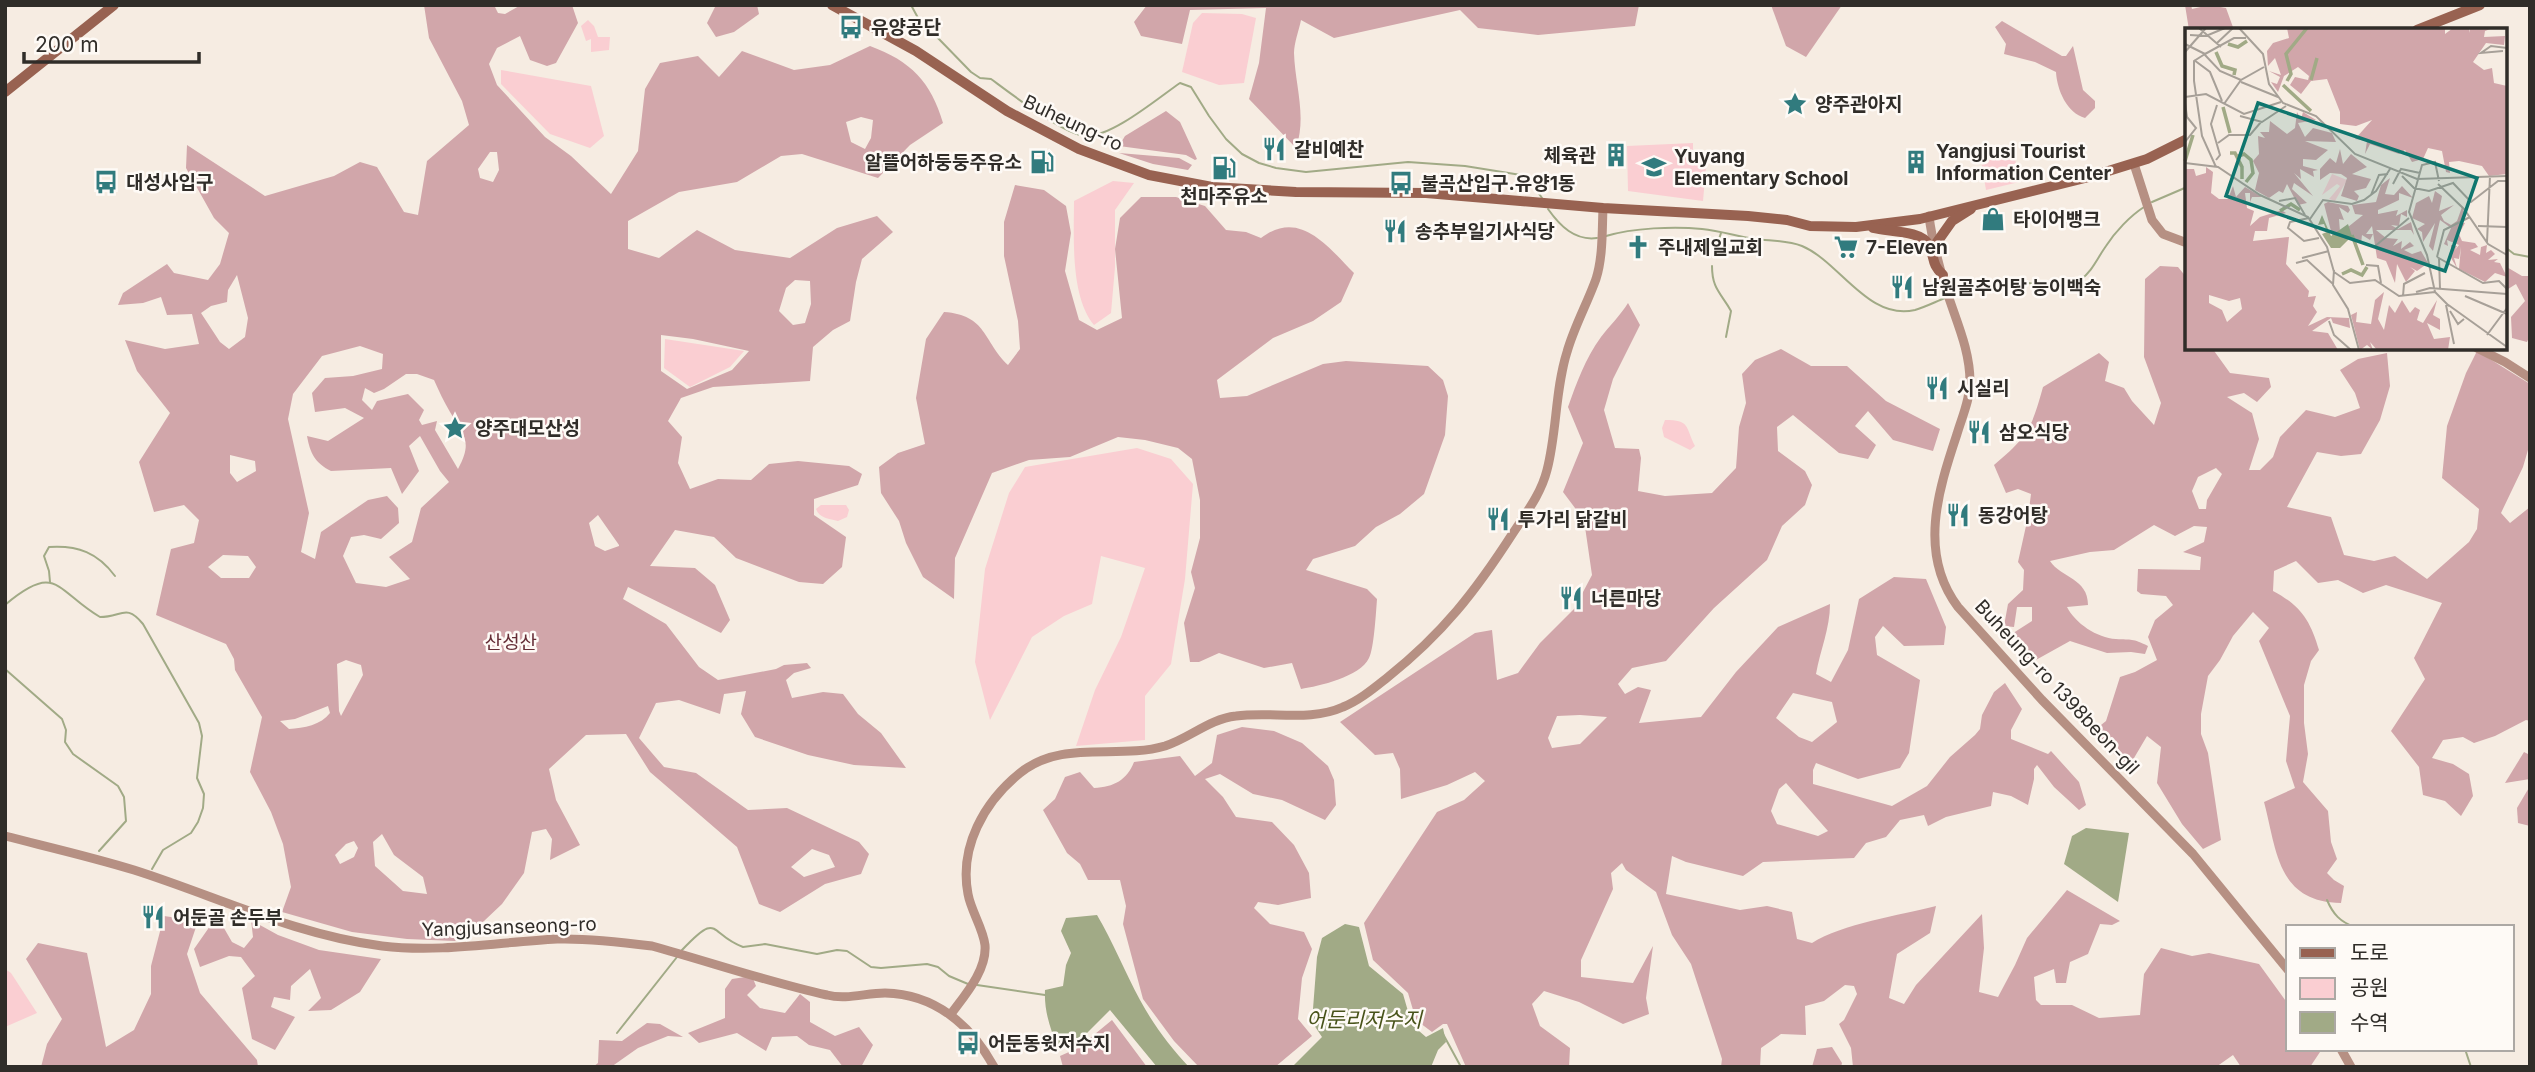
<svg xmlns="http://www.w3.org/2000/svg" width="2535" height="1072" viewBox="0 0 2535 1072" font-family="Inter,'Noto Sans KR',sans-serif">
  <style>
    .green { fill: #faced2 }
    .forest { fill: #d1a6aa; fill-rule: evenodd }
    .water { fill: #a1aa86 }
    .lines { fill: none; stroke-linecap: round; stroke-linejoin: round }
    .stream { stroke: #a1aa86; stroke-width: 2 }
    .tertiary { stroke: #b69083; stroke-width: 9 }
    .secondary { stroke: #986251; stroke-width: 10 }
    .labels { text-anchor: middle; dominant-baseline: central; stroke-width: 5; stroke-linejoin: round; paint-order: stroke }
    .poi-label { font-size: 19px; font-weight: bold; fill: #302d29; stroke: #fefaf6; text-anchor: start }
    .street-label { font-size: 19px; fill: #302d29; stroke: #fefaf6 }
    .park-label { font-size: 19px; fill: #652d36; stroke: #fefaf6 }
    .water-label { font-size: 21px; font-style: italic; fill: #48531a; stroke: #fefaf6 }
    .inset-river { fill: none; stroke: #a1aa86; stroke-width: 3.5 }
    .inset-road { fill: none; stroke: #a7a098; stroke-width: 2 }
    .view { fill: #0f766e; fill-opacity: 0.15; stroke: #0f766e; stroke-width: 3.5 }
    .inset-edge { fill: none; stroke: #302d29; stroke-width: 3.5 }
  </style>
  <rect width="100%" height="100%" fill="#f6ece2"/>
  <g class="green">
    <polygon points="1202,13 1242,14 1256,18 1244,83 1219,85 1182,72 1193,23"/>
    <polygon points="588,20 594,26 598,37 610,37 609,50 591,52 591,39 586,41 581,26"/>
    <polygon points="501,70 591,86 604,136 590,148 550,134 501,84"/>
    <polygon points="1693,143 1693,156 1707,156 1703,201 1628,191 1627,146"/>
    <polygon points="2015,158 2019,182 1986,190 1981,160"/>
    <path d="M1113 181 1134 183 1115 210V267L1111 313 1094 325C1070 296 1074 237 1074 201Z"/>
    <polygon points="665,339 744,351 730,367 690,387 664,368"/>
    <path d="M1665 420C1690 420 1685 426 1695 446L1690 450 1664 437 1662 428Z"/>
    <polygon points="1137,448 1171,459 1193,484 1185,579 1171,664 1145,696 1145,740 1076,746 1095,690 1121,637 1145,568 1101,556 1092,604 1064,616 1032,637 990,720 975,662 985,569 1009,493 1025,467"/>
    <path d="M821 505H846L849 510 847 517 838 521C830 519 819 518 816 509Z"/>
    <polygon points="5,969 11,973 37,1013 5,1027"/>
  </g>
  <g class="forest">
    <path d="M424 5H494L498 13 505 14 521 5H572L578 23 556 63 547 66 530 60 520 36 497 48 489 64 497 85 545 137 571 156 611 194 638 151 645 89 660 63 698 56 719 77 742 51 794 70 830 65 870 46C911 61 931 82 943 123L910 145 878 178 802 154 781 156 737 182 679 192 628 221V249L659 258 697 230 735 250 790 258 837 228 877 216 893 232 862 259 856 282 850 321 833 330 813 347 810 381 713 387 681 398 668 421 682 437 678 463 690 489 718 479 751 480 769 464 798 461 849 466 862 474 858 485 814 499V515L846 537 842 567 823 584 799 582 736 558 714 537 675 530 650 566 695 568 715 585 730 620 721 633 628 587 623 599 666 624 699 667 718 680 776 669 784 665 807 663 811 668 794 673 786 680 792 698 823 692 843 694 858 714 881 733 906 768 854 765 808 755 755 737 741 714 746 691 724 694 720 714 679 700 656 703 639 738 664 767 696 773 748 810 787 808 859 842 869 854 861 874 825 884 780 912 759 904 737 847 650 772 626 734 586 735 549 769 556 800 580 845 550 860 552 839 546 829 532 832 524 873 502 904 484 921 455 941 407 939 352 932 282 912 291 887 283 844 271 812 250 772 262 717 235 670 234 659 226 644 156 615 171 549 194 543 199 520 184 505 154 512 139 462 170 413 137 371 125 340 165 349 199 344 192 314 167 315 161 297 143 303 118 305 123 293 167 264 174 273 208 280 220 264 229 233 214 218 186 168 187 145 265 196 334 176 360 162 377 167 404 212 418 215 427 161 469 125 462 101 429 38ZM861 117 873 120 871 138 865 149 851 142 846 122ZM490 152H497L499 170 493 182 480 178 478 169ZM237 275 248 318 245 337 229 349 220 342 201 313 211 306 227 302 228 290ZM795 280 810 281 811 304 805 323 793 325 779 311 786 288ZM661 335 693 339 749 351 732 370 687 389 661 371ZM360 346 383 354 382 369 353 376 325 378 312 393 315 412 345 408 364 418 328 441 307 436C310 453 315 463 331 471L391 468 402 494 419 471 409 446 420 436 440 471 449 482 421 508 412 542 389 557 410 579 386 587 356 583 343 556 351 537 364 535 381 539 399 523 398 508 387 496 368 500 321 532 315 559 301 552 309 513 288 419 293 394 322 356ZM406 374H417L434 380C439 391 444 402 450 412 464 436 473 441 458 469L435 430 437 421 422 425 419 420 424 410 408 394 377 401 372 410 362 400 365 388 374 393 384 389ZM230 455 255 461 256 471 237 482 230 473ZM598 515 619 545V546L605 551 595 546 589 523ZM223 555 248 556 256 567 249 578H221L208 567ZM346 660 361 665 363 675 341 716 339 711 337 664ZM328 706 330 713C321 725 304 728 289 729L280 721 295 719ZM382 834 394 855 423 877 427 894 403 891 375 866 373 842ZM354 841 358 848 354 857 340 864 335 855 346 844ZM812 849 829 855 835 867 804 877 791 867Z"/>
    <polygon points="716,5 757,5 759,14 734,32 716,37 707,23"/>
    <path d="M1147 5H1639L1635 26 1538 35 1478 28 1460 10 1334 38 1301 20C1299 30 1294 43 1294 53 1295 85 1307 116 1296 148L1249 99 1259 63 1266 8 1190 10 1182 44 1141 36 1134 22Z"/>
    <polygon points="1771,5 1842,5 1806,57 1786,46"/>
    <polygon points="2185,5 2191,5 2192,9 2209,5 2226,8 2234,30 2189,30"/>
    <path d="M2002 21 2062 56H2066L2073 46 2083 90 2095 101V108L2085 118C2067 113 2057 90 2056 72L2035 62 2004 54 2006 44 1995 27Z"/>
    <polygon points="1166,111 1180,122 1197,159 1195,160 1186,155 1119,146 1125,136"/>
    <polygon points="1119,153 1179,158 1192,165 1188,170 1153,164"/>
    <path d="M1015 185 1044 190 1066 206 1071 233 1065 271 1079 320 1097 330 1122 318 1115 249 1120 218 1141 197H1176L1205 206 1226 230 1246 232 1261 238C1300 208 1328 247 1354 273L1341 302 1313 321 1273 338 1217 380 1220 398 1247 396 1323 364 1346 361 1428 366 1443 380 1448 396 1445 435 1424 494 1400 514 1376 527 1355 546 1313 559 1306 570 1367 589 1377 599C1376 612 1374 649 1369 658 1360 677 1319 686 1301 689L1292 663 1264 668 1219 653 1199 662H1190L1184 623 1195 588 1191 572 1200 538V500L1192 459 1178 448 1145 440 1118 437 1070 457 1029 460 992 473 955 558 954 599 923 577 906 543 899 521 881 493 879 467 898 453 925 444 916 398 926 339 944 312C987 315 983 341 1008 365L1020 349 1018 321 1004 256V222Z"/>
    <path d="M2160 266 2178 267 2187 278V348H2212L2230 373 2269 378 2271 387 2257 402 2244 393 2227 397 2252 413 2259 439 2249 470H2260L2273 457 2280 437 2306 410 2335 417 2360 408 2355 393 2340 370 2358 359 2387 353 2390 386 2380 420 2361 454 2341 456 2317 452 2287 507 2331 517 2344 555 2374 561 2395 556 2427 579 2469 542 2477 529 2479 509 2442 478 2447 426 2466 373 2477 351 2530 384V443L2523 467 2501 513 2510 523 2530 507V721L2526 720 2495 736 2474 743 2463 737 2443 740 2432 758 2453 764 2469 774 2473 796 2461 816 2445 801 2423 795 2419 767 2391 731 2425 679 2414 658 2442 603 2386 585 2363 593 2338 580 2318 583 2296 561 2274 571 2273 591C2301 606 2310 620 2319 650L2311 661 2304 685V723L2308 754 2303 782 2328 811 2331 842 2337 859 2327 873 2334 880 2344 886 2341 903C2277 902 2277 851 2264 802L2295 788 2286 761 2290 716 2259 641 2269 628 2253 612 2233 636 2220 660 2208 676 2201 714V734L2208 753 2221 840 2203 849 2182 824 2157 783 2161 747 2147 736 2134 758 2124 763 2091 733 2106 721 2120 677 2135 672 2157 660 2148 637 2155 620 2173 605 2166 596 2141 594 2137 591 2138 569 2200 570 2201 557 2183 552 2204 542 2207 527 2194 526 2175 536 2154 525 2114 550 2090 552 2050 561C2061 578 2088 578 2088 605L2067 607C2075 623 2097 638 2116 639 2132 640 2132 638 2148 646L2145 654 2131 652 2107 653 2070 641 2034 661 2014 651 2007 637 2032 621V607H2017L2014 627 2004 626 2008 604 2023 590 2024 570 2018 562 2028 517 2031 494 2018 489 2006 493 1994 465C2028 436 2031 430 2043 387L2099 353 2109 362 2105 381 2124 388 2132 401 2154 425 2161 403 2144 357 2145 279ZM2216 468 2222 474 2207 500 2206 509H2199L2192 491 2198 477Z"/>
    <polygon points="2505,266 2522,276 2530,276 2530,335 2527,342 2512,338 2511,317 2525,301 2516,284 2505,291"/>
    <path d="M1628 303 1640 325 1613 379 1604 410 1615 448 1639 449 1641 458 1638 491 1665 496 1712 493 1736 468 1739 427 1746 403 1742 374 1755 360 1781 349 1811 366H1847L1886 401 1940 429 1933 451 1893 440 1868 411 1855 426 1876 445 1868 459 1839 453 1793 415 1777 427 1778 451 1805 471 1812 485 1805 505 1782 526 1767 560 1714 608 1666 661 1632 668 1618 684 1625 694 1638 687 1651 690 1639 723 1701 717 1736 672 1778 627 1830 604C1830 629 1820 650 1816 674L1831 682 1848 650 1859 599 1894 577 1926 579 1946 627 1944 645 1904 646 1883 626 1875 637 1877 655 1920 680 1909 753 1900 768 1858 779 1816 763 1813 770V784L1892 806 1927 786 1950 757 1975 735 1980 729 1982 715 1994 692 2005 683 2022 709 2011 730V739L2048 754 2051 751 2079 782 2086 805 2079 810 2054 787 2037 765 2034 769V779L2028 805 2011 796 1993 792 1991 806 1946 817 1928 826 1924 815 1900 820 1886 837 1866 843 1854 858 1763 862 1743 876 1686 862 1672 856 1666 894 1740 910 1767 906 1792 912 1797 939 1812 943C1842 924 1900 915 1936 906L1930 933 1897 954 1889 998 1904 1004 1916 985 1982 914 1984 948 1979 992 1998 997 2015 965 2027 938 2067 890 2120 921 2112 925 2100 924 2088 954 2070 962 2066 983H2056L2054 969 2034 977 2036 1000 2041 1005H2072L2099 1018 2140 1015 2144 974 2161 948 2192 956 2209 953 2259 964 2288 1004V1049H2322L2310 1067H2241L2233 1055 2216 1067H1853L1851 1048 1839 1024 1844 1020 1857 994 1854 986 1845 985 1824 1001 1805 1006 1806 1035 1781 1034 1761 1048 1760 1067H1721L1722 1059 1691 964 1672 935 1656 892 1626 870 1622 863 1611 873 1613 889 1581 960V977L1633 983 1653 946 1646 998 1649 1014 1623 1024 1579 1002 1544 991 1532 1004 1540 1026 1570 1048 1569 1067H1466L1447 1024H1443L1432 1032 1416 1020 1408 993 1373 960 1364 923 1437 812 1464 800 1485 781 1475 772 1447 785 1401 799 1400 769 1393 753 1375 755 1340 722 1475 633 1492 630 1497 680 1518 673 1540 643 1574 609 1592 575 1584 520 1563 492 1583 443 1568 407C1577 382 1585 359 1601 337 1610 325 1620 316 1628 303ZM1793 693 1832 702 1837 722 1812 742 1799 737 1776 718ZM1580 715 1607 717 1580 744 1552 748 1548 738 1557 716ZM1786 783 1828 831 1818 836 1777 824 1771 811 1779 789Z"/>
    <path d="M1242 727 1274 731 1302 743 1328 766 1334 780 1336 805 1325 820 1282 800 1253 794 1220 774 1205 779 1223 797 1236 817 1272 822 1294 845 1309 873 1311 898 1278 905 1258 902 1254 908 1270 924 1304 932 1312 949 1302 978 1298 1019 1312 1036 1275 1067H1199L1174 1041 1143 999 1123 924 1126 906 1120 880H1088L1080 864 1067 853 1043 810 1055 799 1065 777 1080 772 1094 788C1114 787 1127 780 1134 762L1180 756 1195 776 1212 763 1217 735Z"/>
    <polygon points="2524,752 2530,755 2530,779 2505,783"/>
    <polygon points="2530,786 2530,826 2518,823 2517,808"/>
    <polygon points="164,916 198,921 187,954 200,993 257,1060 258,1067 41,1067 47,1044 62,1019 26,959 38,943 87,953 106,1047 134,1030 151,994 151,966"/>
    <polygon points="217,916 232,942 244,948 253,937 251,920 278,935 319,950 381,959 360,992 331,1010 308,1011 321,998 310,969 291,986 290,1000 274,997 271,1007 295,1017 275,1050 252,1039 242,988 255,976 241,957 229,956 200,967 194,949"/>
    <polygon points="752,976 756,986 747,995 760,1008 785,1013 800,994 810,1002 810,1022 835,1036 859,1027 873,1045 861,1067 843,1067 830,1050 809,1045 797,1036 772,1037 766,1051 737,1033 699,1043 688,1033 725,1018 725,989 732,979"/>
    <polygon points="1112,1020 1147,1067 1063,1067 1060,1056 1078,1048"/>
    <polygon points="647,1023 660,1024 683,1037 668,1036 638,1048 611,1067 593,1067 598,1063 599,1040 622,1041"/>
    <polygon points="1832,1047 1842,1063 1841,1067 1812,1067 1817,1049"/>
  </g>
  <g class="water">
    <polygon points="2086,828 2129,833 2118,902 2064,864 2072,836"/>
    <path d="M1097 915C1113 942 1125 972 1140 1000 1153 1024 1170 1047 1189 1067H1157L1110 1010 1076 1044 1058 1048C1050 1028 1044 1011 1045 990L1063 986 1066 965 1071 953 1061 931 1066 918Z"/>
    <polygon points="1345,924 1359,927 1369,966 1403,994 1412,1025 1426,1037 1443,1028 1446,1042 1438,1050 1431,1067 1292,1067 1322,1037 1312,1022 1317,957 1322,938"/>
  </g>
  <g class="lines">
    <g class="stream">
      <path d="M911 5 924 29 935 35 971 72 980 78 991 79C1010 93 1063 134 1085 136 1111 138 1158 98 1180 83L1191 87 1209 116 1226 139 1242 154 1259 163 1276 168 1306 172 1408 162 1465 166 1521 175 1531 182 1542 198"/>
      <polyline points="2152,202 2187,187"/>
      <path d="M1548 209C1560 226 1575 241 1597 238"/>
      <path d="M1606 236C1633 228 1674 226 1702 229 1720 231 1737 236 1755 239 1771 241 1786 240 1802 246 1840 262 1868 321 1915 310 1925 307 1935 302 1945 298"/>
      <polyline points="1718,242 1721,233"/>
      <polyline points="2505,247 2514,254 2530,257"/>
      <path d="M1712 266C1712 289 1721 293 1731 311L1726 337"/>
      <path d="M1953 295C1970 288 1988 281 2006 280 2031 280 2057 296 2080 280 2092 272 2098 257 2106 246 2115 232 2130 216 2144 207"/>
      <path d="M50 582 49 571 44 556 49 547C78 545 98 553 115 576"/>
      <path d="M5 605C57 561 56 591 100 617 122 617 126 603 143 624L199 723 202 736 197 778 204 794 203 808 198 822 191 833 163 850 152 869"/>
      <polyline points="5,669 62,719 66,730 65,742 73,754 118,786 124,797 126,821 99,851"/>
      <path d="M2327 900C2333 914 2340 922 2355 927"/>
      <path d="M682 950C720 910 708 934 743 947L765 944 817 954 837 950 847 951 871 967 881 968 927 964 938 967 949 976 968 984"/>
      <polyline points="977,985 1045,995"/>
      <polyline points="617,1033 677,957"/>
      <polyline points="1443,1034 1461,1067"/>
      <polyline points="2465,1049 2471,1067"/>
    </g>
    <g class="tertiary">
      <polyline points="2134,164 2152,220 2163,234 2187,243"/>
      <path d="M1929 216C1932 241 1939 266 1946 289 1956 321 1970 349 1970 382 1970 400 1962 417 1957 434 1938 491 1918 554 1958 607L2042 700 2193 854 2288 970"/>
      <polyline points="2477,348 2505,362 2530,378"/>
      <path d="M5 836C48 847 92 857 134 870 216 896 295 935 382 946 440 953 499 942 557 939 588 938 621 942 652 946 710 962 768 982 827 995 846 1000 866 993 885 993 935 994 971 1025 994 1067"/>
      <path d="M951 1014C965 995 987 970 985 945 983 928 971 911 968 894 959 847 984 802 1020 773 1062 739 1117 760 1165 746 1190 738 1209 719 1236 716 1271 711 1310 722 1343 707 1360 700 1374 688 1388 677 1443 633 1475 592 1513 533 1526 513 1541 494 1547 470 1557 432 1555 390 1567 352 1574 327 1587 304 1596 279 1603 257 1602 231 1603 208"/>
      <polyline points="2341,1049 2351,1067"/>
    </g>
    <g class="secondary">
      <polyline points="832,5 916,51 1007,111 1079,149 1149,175 1212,187 1296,192 1426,193 1603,208 1748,216 1787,220 1810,226 1856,227 1920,219 2089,177 2147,159 2187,139"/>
      <polyline points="2417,30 2480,5"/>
      <polyline points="5,92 114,5"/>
      <path d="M1873 228C1889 232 1921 230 1929 245 1935 258 1931 264 1943 275"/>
      <polyline points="1935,245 1952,221 1971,209"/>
    </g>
  </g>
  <defs>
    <g id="bus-bare" transform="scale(1.89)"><path d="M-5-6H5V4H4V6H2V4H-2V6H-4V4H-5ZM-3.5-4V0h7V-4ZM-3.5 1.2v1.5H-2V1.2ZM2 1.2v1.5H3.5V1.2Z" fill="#317b7e" stroke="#fefaf6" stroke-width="2.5" paint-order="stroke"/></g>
    <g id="sight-bare" transform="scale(1.89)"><path d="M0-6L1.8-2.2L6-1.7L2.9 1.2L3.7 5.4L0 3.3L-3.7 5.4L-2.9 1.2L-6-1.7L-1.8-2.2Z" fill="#317b7e" stroke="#fefaf6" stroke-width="2.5" paint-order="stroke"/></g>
    <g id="restaurant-bare" transform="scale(1.89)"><path d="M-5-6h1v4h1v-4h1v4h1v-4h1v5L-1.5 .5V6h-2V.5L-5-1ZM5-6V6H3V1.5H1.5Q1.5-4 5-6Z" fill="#317b7e" stroke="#fefaf6" stroke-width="2.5" paint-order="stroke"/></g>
    <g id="building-bare" transform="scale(1.89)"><path d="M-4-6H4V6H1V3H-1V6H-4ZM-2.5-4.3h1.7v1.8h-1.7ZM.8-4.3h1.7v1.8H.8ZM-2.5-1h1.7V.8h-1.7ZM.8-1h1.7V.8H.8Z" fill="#317b7e" stroke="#fefaf6" stroke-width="2.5" paint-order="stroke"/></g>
    <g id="fuel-bare" transform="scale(1.89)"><path d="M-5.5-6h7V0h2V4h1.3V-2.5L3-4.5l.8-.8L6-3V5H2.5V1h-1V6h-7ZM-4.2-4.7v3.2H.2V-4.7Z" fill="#317b7e" stroke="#fefaf6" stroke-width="2.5" paint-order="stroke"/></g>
    <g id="school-bare" transform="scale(1.89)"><path d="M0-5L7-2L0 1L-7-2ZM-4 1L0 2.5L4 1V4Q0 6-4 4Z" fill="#317b7e" stroke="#fefaf6" stroke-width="2.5" paint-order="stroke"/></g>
    <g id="shop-bare" transform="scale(1.89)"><path d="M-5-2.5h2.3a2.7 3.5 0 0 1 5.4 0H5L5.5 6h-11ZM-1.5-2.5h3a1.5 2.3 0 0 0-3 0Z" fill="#317b7e" stroke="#fefaf6" stroke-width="2.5" paint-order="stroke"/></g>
    <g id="church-bare" transform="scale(1.89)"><path d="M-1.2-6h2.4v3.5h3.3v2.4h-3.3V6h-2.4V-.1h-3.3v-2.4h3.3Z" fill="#317b7e" stroke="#fefaf6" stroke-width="2.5" paint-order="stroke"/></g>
    <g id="supermarket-bare" transform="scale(1.89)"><path d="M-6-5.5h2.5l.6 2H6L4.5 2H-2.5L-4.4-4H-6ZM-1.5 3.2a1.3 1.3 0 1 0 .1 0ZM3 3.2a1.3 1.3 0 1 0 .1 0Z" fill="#317b7e" stroke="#fefaf6" stroke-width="2.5" paint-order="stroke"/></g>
  </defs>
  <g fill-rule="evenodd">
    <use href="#bus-bare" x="851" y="27"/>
    <use href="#sight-bare" x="1795" y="104"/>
    <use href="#restaurant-bare" x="1274" y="149"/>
    <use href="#building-bare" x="1616" y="155"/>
    <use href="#fuel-bare" x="1042" y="162"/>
    <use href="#building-bare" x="1916" y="162"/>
    <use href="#school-bare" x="1654" y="167"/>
    <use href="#fuel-bare" x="1224" y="168"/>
    <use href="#bus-bare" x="106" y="182"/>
    <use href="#bus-bare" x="1401" y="183"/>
    <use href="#shop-bare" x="1993" y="219"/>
    <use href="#restaurant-bare" x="1395" y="231"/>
    <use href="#church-bare" x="1638" y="247"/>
    <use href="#supermarket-bare" x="1846" y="247"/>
    <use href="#restaurant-bare" x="1902" y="287"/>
    <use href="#restaurant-bare" x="1937" y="388"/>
    <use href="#sight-bare" x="455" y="428"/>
    <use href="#restaurant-bare" x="1979" y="432"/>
    <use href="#restaurant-bare" x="1958" y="515"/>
    <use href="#restaurant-bare" x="1498" y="519"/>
    <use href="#restaurant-bare" x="1571" y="598"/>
    <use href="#restaurant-bare" x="153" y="917"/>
    <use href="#bus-bare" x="968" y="1043"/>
  </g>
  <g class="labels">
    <g class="poi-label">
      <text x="871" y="27">유양공단</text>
      <text x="1815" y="104">양주관아지</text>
      <text x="1294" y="149">갈비예찬</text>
      <text x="1936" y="151">Yangjusi Tourist<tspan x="1936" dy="22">Information Center</tspan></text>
      <text x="1596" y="155" text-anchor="end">체육관</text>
      <text x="1674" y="156">Yuyang<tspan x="1674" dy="22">Elementary School</tspan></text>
      <text x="1022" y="162" text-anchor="end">알뜰어하둥둥주유소</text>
      <text x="126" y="182">대성사입구</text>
      <text x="1421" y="183">불곡산입구.유양1동</text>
      <text x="1224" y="196" text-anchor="middle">천마주유소</text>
      <text x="2013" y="219">타이어뱅크</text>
      <text x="1415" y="231">송추부일기사식당</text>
      <text x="1658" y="247">주내제일교회</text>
      <text x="1866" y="247">7-Eleven</text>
      <text x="1922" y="287">남원골추어탕 능이백숙</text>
      <text x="1957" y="388">시실리</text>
      <text x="475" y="428">양주대모산성</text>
      <text x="1999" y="432">삼오식당</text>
      <text x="1978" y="515">동강어탕</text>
      <text x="1518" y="519">투가리 닭갈비</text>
      <text x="1591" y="598">너른마당</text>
      <text x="173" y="917">어둔골 손두부</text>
      <text x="988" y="1043">어둔동윗저수지</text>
    </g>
    <g class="street-label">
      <text transform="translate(1073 123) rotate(25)">Buheung-ro</text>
      <text transform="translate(2057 687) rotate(47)">Buheung-ro 1398beon-gil</text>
      <text transform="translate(509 927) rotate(-2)">Yangjusanseong-ro</text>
    </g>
    <g class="park-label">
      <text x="511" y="642">산성산</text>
    </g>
    <g class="water-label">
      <text x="1364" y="1019">어둔리저수지</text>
    </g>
  </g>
  <g transform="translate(2185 28)">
    <rect width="322" height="322" fill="#f6ece2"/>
    <path d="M147 146 162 152 150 173 144 171 155 158 152 156 137 167Z" fill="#faced2"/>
    <path d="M102 0H260V6L268 0H284L285 5V0H308L300 3 299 9 320 8 319 17 301 15 288 34 299 42 307 40 309 55 322 58V146L304 148 297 138 274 133 264 134 265 145 261 144 257 123 243 120 238 131 227 134 220 122 214 126 185 116 180 126 182 113 170 111 187 92 171 98 155 96V84L142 51 126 53 116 66 105 57 110 49 123 52 124 48 113 39 99 48 93 64 86 54 92 56 95 49 84 43 96 47 90 30 83 38 82 23 88 15 104 10ZM112 84 116 91 118 84 131 92 113 95 120 109 128 100 147 105 151 114 120 113 143 122 131 132 118 131V138L133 142 128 143 129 149 115 141 116 151 109 145 128 168 109 155 107 161 122 175 113 177 102 156 98 165 94 163 84 170 70 162 74 145 68 133 74 126 73 108 80 110 75 104H84L85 93 102 106 110 100ZM155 121 158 136 166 126 182 139 167 146 186 151 181 160 169 163 174 168 172 173 156 168 162 150 156 146 145 145 135 152V141L145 130 151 135ZM21 139 28 144 26 165 34 171H43L48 158 51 169 60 159 77 169H67L65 174V165H60L62 180 69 183 65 198 75 189 94 183H98L101 185 84 190 82 203H70L68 213 104 209 101 236 124 263 123 269 131 268 128 278 132 284 123 298 142 289 164 290 165 300 148 295 146 290 127 303 143 305 153 322H0V141H9L11 148 21 145ZM24 267 44 273 55 270 57 281 42 294 37 282 24 275ZM205 150 200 166 209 167 217 158 228 170 214 165V172L193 182V186L213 182 211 188 222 182V189L216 186 214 198 206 197 213 201 226 194 229 207 226 202H191L201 210 213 211 208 218 217 213 216 221 225 214 229 218 219 222 227 226 236 223 243 235 232 243 225 239 230 243 221 254 212 236 210 255 201 233 192 230 187 198 181 206H188L185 212 177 207 176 216 168 212 163 199 178 187 170 186 167 177 191 174 196 157ZM250 163 257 168 254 183 269 177 256 187 259 193 266 197 272 193 277 179 281 188 274 194 280 195 274 206 277 213 290 215 293 219 285 222 295 227 296 219 302 217 301 225 306 222 310 226 303 232 313 231 309 234 315 235 322 249 310 245 300 254 274 241 276 219 274 231 269 230 272 240 266 230V217L272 218 270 222 274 217 262 212 263 218 259 216 266 200 255 192 248 223 244 218 250 195 238 214 237 204 232 201 240 196 227 190 231 175 244 168 247 175ZM143 174 163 178 165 182 163 185 154 179 159 192 154 191 155 204 147 207 139 176ZM199 264 193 291 199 302 204 277 210 285 217 272 225 285 230 279 235 282 232 292 238 295 252 272 248 287 255 291V302L242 295 249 311 265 309 263 322H192L185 314 188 322 182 317 175 322 166 287 172 284 171 294 186 296 190 272Z" fill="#d1a6aa" fill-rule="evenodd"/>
    <path d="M137 187 146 208 163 196 167 208 155 220H146L137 206 142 204 139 196 133 197Z" fill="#a1aa86"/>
    <path class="inset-river" d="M43 16 53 19 62 13M31 24 37 38 50 42 49 47M126 52 132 30M102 53 106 46 101 26 122 0M98 57 126 83M38 79 45 105M45 125H50L57 139V151M51 129 59 126 66 132 68 145 61 154M0 133 8 107M95 183 106 176 115 182M167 207 178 237M157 246 166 242 177 247 182 239"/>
    <path class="inset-road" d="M14 0 36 19M54 0 78 26 84 56 98 75 131 88 170 126 232 151 322 148M5 7 21 8 40 0M32 15 48 0M0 16 20 26 49 10H61M318 23 296 25 306 18 322 20M0 24 21 0M20 26 9 33V53L17 108 31 139M20 27 35 43 56 52M9 32 25 44 37 73M56 54 93 69M0 69 21 66 59 86 96 74M0 75 2 89 11 100 0 114M39 76 56 52 79 39M55 88 77 94 101 78M33 115 44 107H65L76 94M31 132 35 127 26 96 32 77M0 135 33 139 75 167 123 189 142 219 149 244 165 255 190 252 214 268 250 264M217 148 229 160 244 163 268 155 286 174 313 153H322M254 153 250 134 237 137 224 184 242 227 250 264 264 278M208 156 216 141 235 145M253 156 279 181 303 216 322 227M186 167 194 147 203 146M94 173 110 170 120 187M124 190 105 194 103 200 119 213 134 210M125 191 138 172 167 176 179 172 191 163 205 141M293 198 322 199M302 214 305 148M189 219 224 190M252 229 298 255 314 253 322 261M252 229 259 202 285 189M117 230 144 223M254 230 255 261M111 235 122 232 148 256M181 237 193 238 196 255M149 242 148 257 163 281 174 322M231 264 245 260 322 266M218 268 219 256 240 245M280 268 322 286M262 276 322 319M261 277 269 316M265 283 273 296 279 291M144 293 149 307 166 322M302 307 322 280"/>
    <path class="view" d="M73 75 292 150 260 243 41 168Z"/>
    <rect width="322" height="322" class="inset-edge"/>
  </g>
  <rect width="2535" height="1072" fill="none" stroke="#302d29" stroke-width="14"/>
  <rect x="2286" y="925" width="228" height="126" fill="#fefaf6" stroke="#aca8a4" stroke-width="2"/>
  <rect x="2300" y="948" width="35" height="10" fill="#986251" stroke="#aca8a4" stroke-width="2"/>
  <text x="2350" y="960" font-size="21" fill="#302d29">도로</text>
  <rect x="2300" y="978" width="35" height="21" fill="#faced2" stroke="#aca8a4" stroke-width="2"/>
  <text x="2350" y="995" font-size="21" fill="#302d29">공원</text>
  <rect x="2300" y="1012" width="35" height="21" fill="#a1aa86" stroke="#aca8a4" stroke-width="2"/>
  <text x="2350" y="1030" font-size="21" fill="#302d29">수역</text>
  <path d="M24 52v10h175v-10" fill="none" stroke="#302d29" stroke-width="3.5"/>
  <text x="35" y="52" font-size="21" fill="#302d29" stroke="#fefaf6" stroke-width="5" paint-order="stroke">200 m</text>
</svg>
